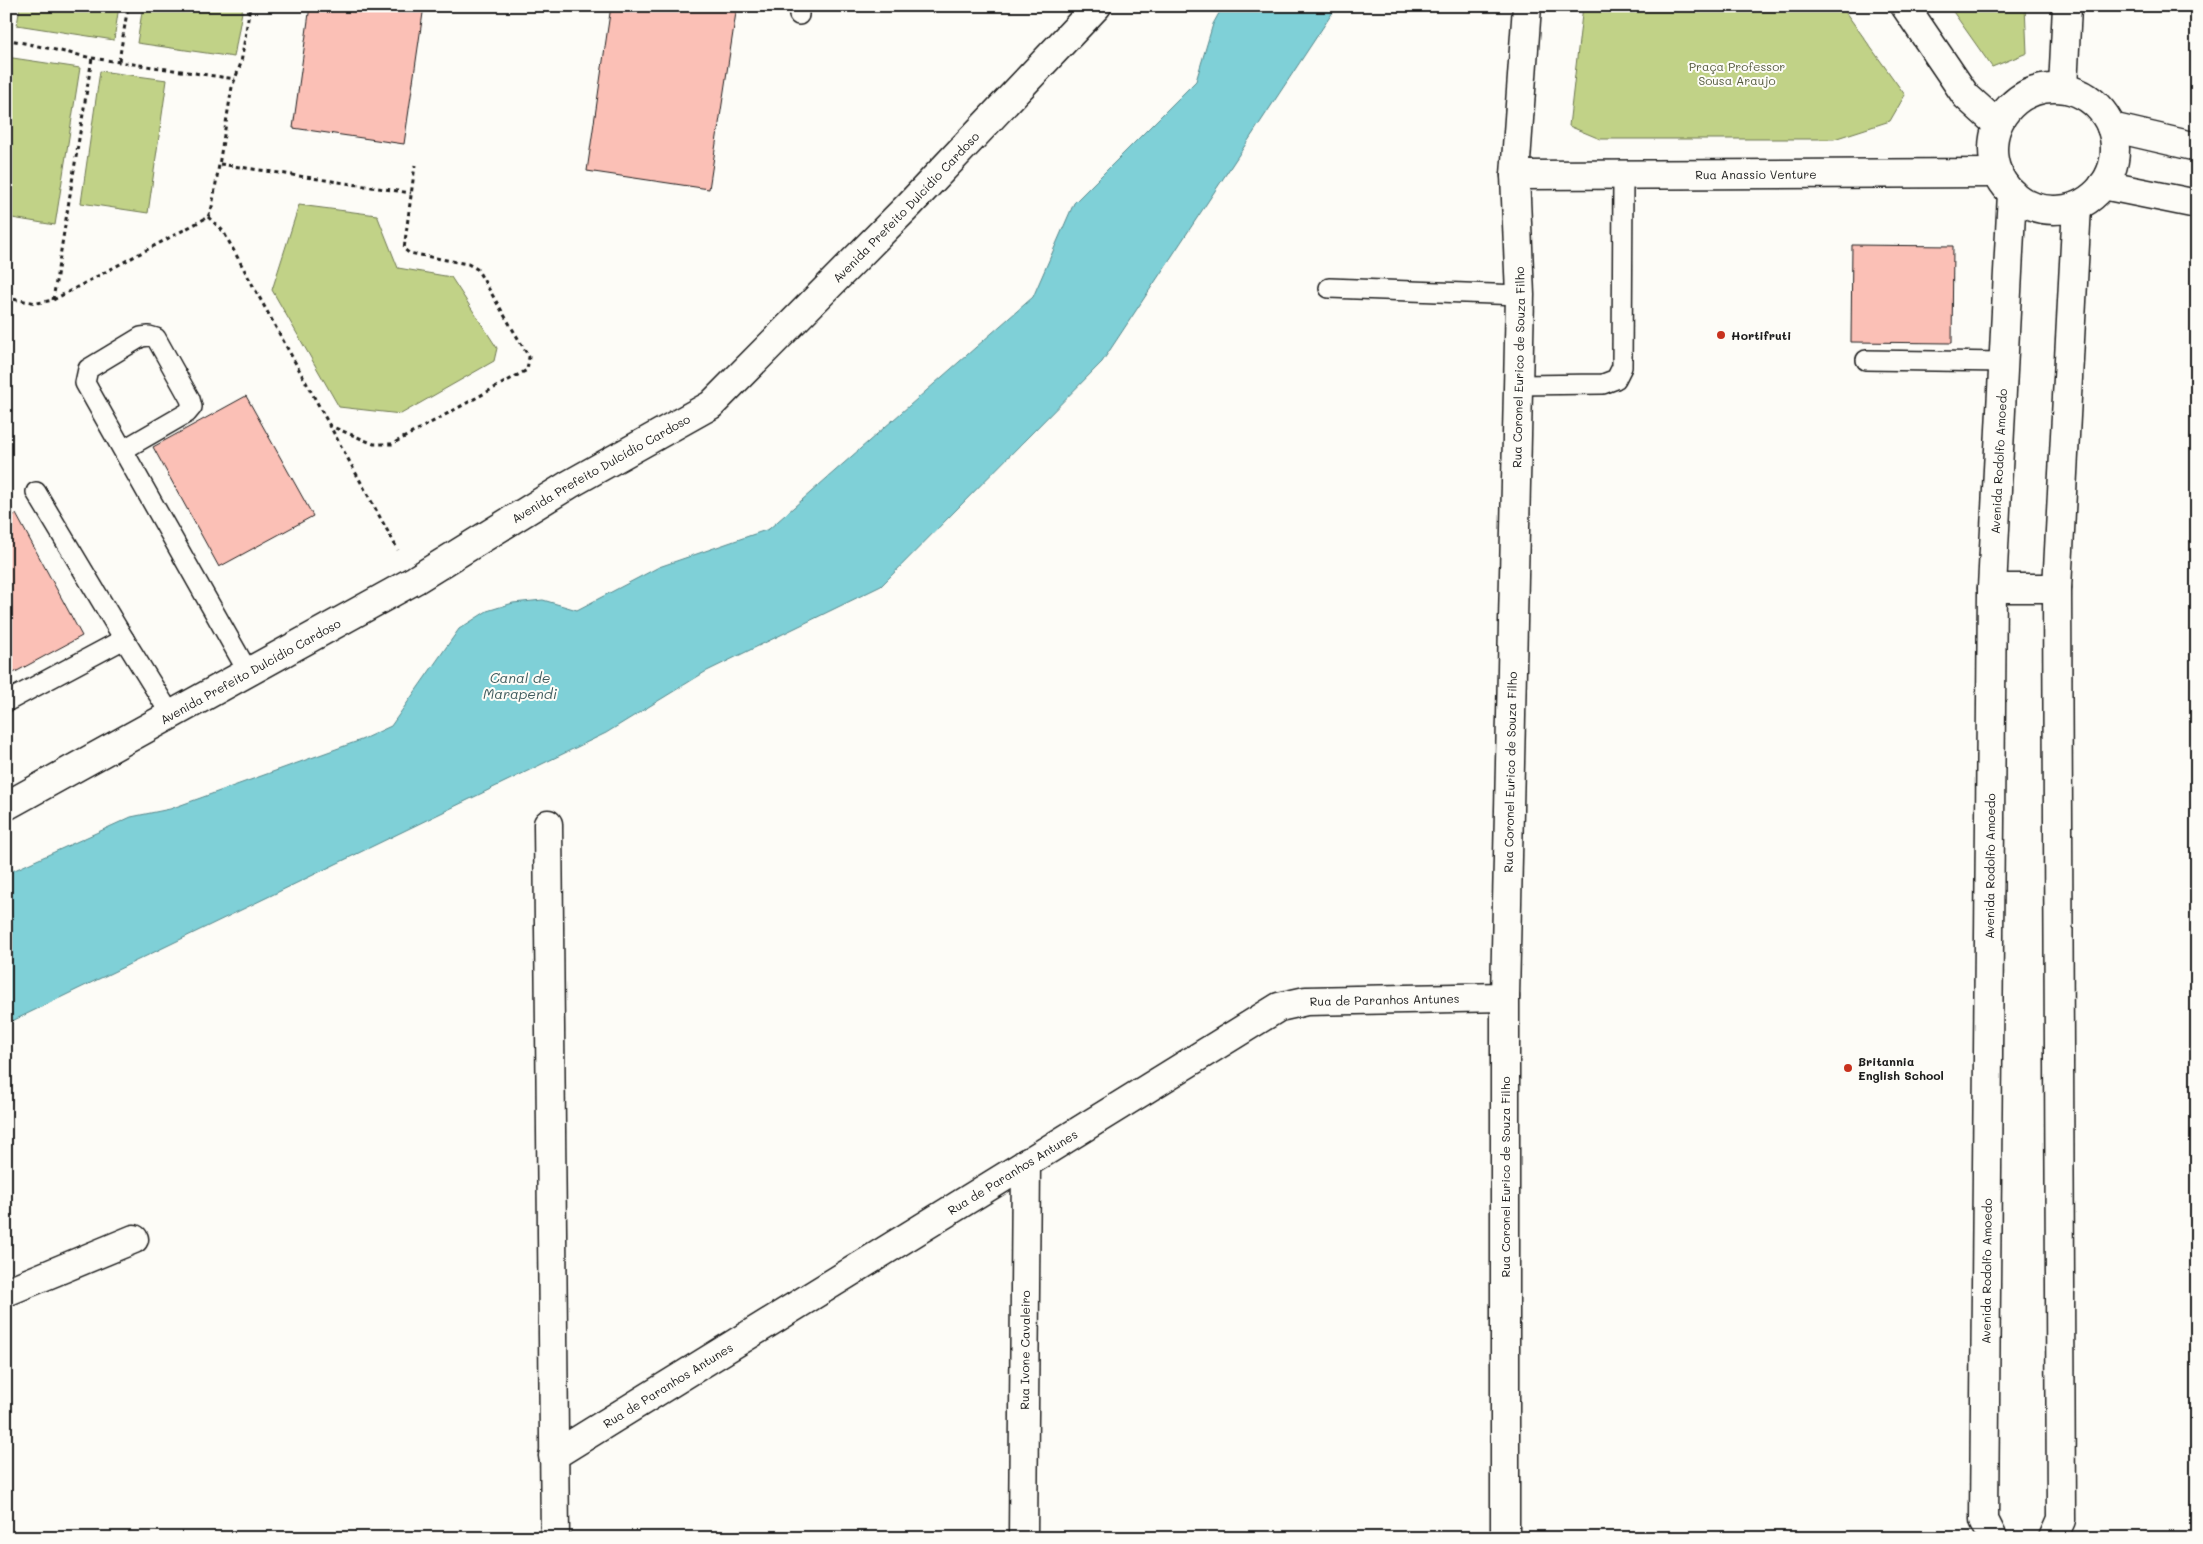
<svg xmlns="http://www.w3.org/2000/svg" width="2203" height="1544" viewBox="0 0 2203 1544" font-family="Mali,sans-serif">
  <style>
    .green { fill: #c1d287; stroke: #6e7752 }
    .water { fill: #7fd0d7; stroke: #57888c }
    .building { fill: #fbc0b6; stroke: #1c1c1c }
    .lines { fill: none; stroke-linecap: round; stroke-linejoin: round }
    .lane-casing { stroke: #1c1c1c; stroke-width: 22 }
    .street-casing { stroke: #1c1c1c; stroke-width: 31 }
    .secondary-casing { stroke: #1c1c1c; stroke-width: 31 }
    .path { stroke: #1c1c1c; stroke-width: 3; stroke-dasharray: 4 4; stroke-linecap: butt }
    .lane { stroke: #fdfcf7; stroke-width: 19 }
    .street { stroke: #fdfcf7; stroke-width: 28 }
    .secondary { stroke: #fdfcf7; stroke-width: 28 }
    .poi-dot { fill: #c8321e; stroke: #fdfcf7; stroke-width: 2 }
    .labels { text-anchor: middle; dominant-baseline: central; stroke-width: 4; stroke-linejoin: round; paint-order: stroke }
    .park-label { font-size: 12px; fill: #565c41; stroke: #fdfcf7 }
    .street-label { font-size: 12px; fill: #1c1c1c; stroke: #fdfcf7 }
    .poi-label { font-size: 12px; font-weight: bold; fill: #1c1c1c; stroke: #fdfcf7; text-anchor: start }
    .water-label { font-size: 14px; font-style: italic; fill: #3f5b5d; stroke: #fdfcf7 }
  </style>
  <rect width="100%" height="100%" fill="#fdfcf7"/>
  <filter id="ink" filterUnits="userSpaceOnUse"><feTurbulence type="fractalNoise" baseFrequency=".02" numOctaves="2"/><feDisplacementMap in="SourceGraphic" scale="10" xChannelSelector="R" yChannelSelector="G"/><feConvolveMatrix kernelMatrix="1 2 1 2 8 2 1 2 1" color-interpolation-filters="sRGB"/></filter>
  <g filter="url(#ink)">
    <g class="green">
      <polygon points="20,6 119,6 114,40 17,25"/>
      <polygon points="143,6 243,6 234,57 137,43"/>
      <polygon points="1583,6 1841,6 1905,95 1890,121 1834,139 1600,139 1569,126"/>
      <polygon points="1949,6 2025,6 2027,53 1992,67"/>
      <polygon points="6,57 80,68 55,225 6,217"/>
      <polygon points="100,71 167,80 148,213 81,203"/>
      <polygon points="299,205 377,215 398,268 451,277 497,348 494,361 401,414 339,407 272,290"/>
    </g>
    <polygon class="water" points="1223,6 1337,6 1102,362 881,586 705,672 606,733 6,1024 6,874 131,817 170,809 361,740 391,726 459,629 487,611 513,603 543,600 577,610 659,567 769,529 1033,297 1074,203 1196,81 1213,24"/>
    <g class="building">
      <polygon points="310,6 424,6 404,144 293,128"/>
      <polygon points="611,6 737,6 709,189 587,171"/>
      <polygon points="1852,245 1953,246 1952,343 1851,342"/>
      <polygon points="246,396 313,516 219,567 153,447"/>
      <polygon points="16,514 82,636 6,677 6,519"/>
    </g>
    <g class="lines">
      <g class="lane-casing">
        <g id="lane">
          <polyline points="799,15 799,6"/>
          <polyline points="1329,288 1520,295"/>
          <polyline points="1866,360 2003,362"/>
          <polyline points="1518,385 1603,384 1616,379 1622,367 1623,176"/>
          <polyline points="123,450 187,413 192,407 190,399 156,338 149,336 141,337 88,369 85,383 248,672"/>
          <polyline points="124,639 171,715"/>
          <polyline points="6,702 124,639 36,492"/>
        </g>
      </g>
      <g class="street-casing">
        <g id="street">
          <polyline points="2111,127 2197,147"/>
          <path id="s1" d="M1515 175 1998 173"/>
          <polyline points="2103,185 2197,204"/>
          <polyline points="548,824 555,1538"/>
          <polyline points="6,1292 134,1239"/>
          <path id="s2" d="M553 1456 1279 1007 1306 1001 1505 997"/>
          <path id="s3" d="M1023 1538 1026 1163"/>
          <path id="s4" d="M1505 1538V997L1520 295 1515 175 1527 6"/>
        </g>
      </g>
      <g class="secondary-casing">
        <g id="secondary">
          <polyline points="1905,6 1966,96 1997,124"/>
          <polyline points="2063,88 2067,6"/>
          <circle cx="2054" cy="149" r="61"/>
          <polyline points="1992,588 2057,588"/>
          <path id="s5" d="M6 806 415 580 570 484 711 405 910 204 1097 6"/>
          <path id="s6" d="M1993 1538 1984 1520 1992 588 2012 193"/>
          <polyline points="2053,1538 2061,1520 2057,588 2077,206"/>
        </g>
      </g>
      <g class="path">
        <polyline points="6,39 92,58 235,79"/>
        <polyline points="119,61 128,6"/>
        <polyline points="220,164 411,193"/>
        <polyline points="208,217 223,231 398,550"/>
        <polyline points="6,298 37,303 53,300 208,217 212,207 232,87 241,63 250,6"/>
        <polyline points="53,300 92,58"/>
        <polyline points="328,425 374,444 392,444 527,370 529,357 477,269 468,264 409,253 404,249 415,165"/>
      </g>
      <use href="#lane" class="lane"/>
      <use href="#street" class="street"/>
      <use href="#secondary" class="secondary"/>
    </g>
  </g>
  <g class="poi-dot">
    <circle cx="1721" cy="335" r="5"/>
    <circle cx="1848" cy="1068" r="5"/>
  </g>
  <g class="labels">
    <g class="park-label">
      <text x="1737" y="66">Praça Professor<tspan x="1737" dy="14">Sousa Araujo</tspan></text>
    </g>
    <g class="street-label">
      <text stroke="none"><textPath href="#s1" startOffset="241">Rua Anassio Venture</textPath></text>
      <text stroke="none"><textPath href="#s5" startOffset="1089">Avenida Prefeito Dulcídio Cardoso</textPath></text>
      <text stroke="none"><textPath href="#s4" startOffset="1171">Rua Coronel Eurico de Souza Filho</textPath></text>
      <text stroke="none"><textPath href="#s6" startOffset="1079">Avenida Rodolfo Amoedo</textPath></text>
      <text stroke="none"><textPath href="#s5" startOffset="684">Avenida Prefeito Dulcídio Cardoso</textPath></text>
      <text stroke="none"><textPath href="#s5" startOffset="279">Avenida Prefeito Dulcídio Cardoso</textPath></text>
      <text stroke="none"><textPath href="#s4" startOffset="766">Rua Coronel Eurico de Souza Filho</textPath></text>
      <text stroke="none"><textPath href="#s6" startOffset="674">Avenida Rodolfo Amoedo</textPath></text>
      <text stroke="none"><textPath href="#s2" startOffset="960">Rua de Paranhos Antunes</textPath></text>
      <text stroke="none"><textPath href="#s2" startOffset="540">Rua de Paranhos Antunes</textPath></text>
      <text transform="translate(1505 1177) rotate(-90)">Rua Coronel Eurico de Souza Filho</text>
      <text stroke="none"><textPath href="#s6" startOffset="269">Avenida Rodolfo Amoedo</textPath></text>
      <text stroke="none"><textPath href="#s3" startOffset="188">Rua Ivone Cavaleiro</textPath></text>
      <text stroke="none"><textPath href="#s2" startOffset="135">Rua de Paranhos Antunes</textPath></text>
    </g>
    <g class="poi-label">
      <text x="1731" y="335">Hortifruti</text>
      <text x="1858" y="1061">Britannia<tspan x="1858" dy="14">English School</tspan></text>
    </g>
    <g class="water-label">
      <text x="520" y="677">Canal de<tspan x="520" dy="16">Marapendi</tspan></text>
    </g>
  </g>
  <rect width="2203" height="1544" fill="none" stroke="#fdfcf7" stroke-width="25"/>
  <rect x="12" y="12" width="2178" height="1519" fill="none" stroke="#1c1c1c" stroke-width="2" filter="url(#ink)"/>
</svg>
